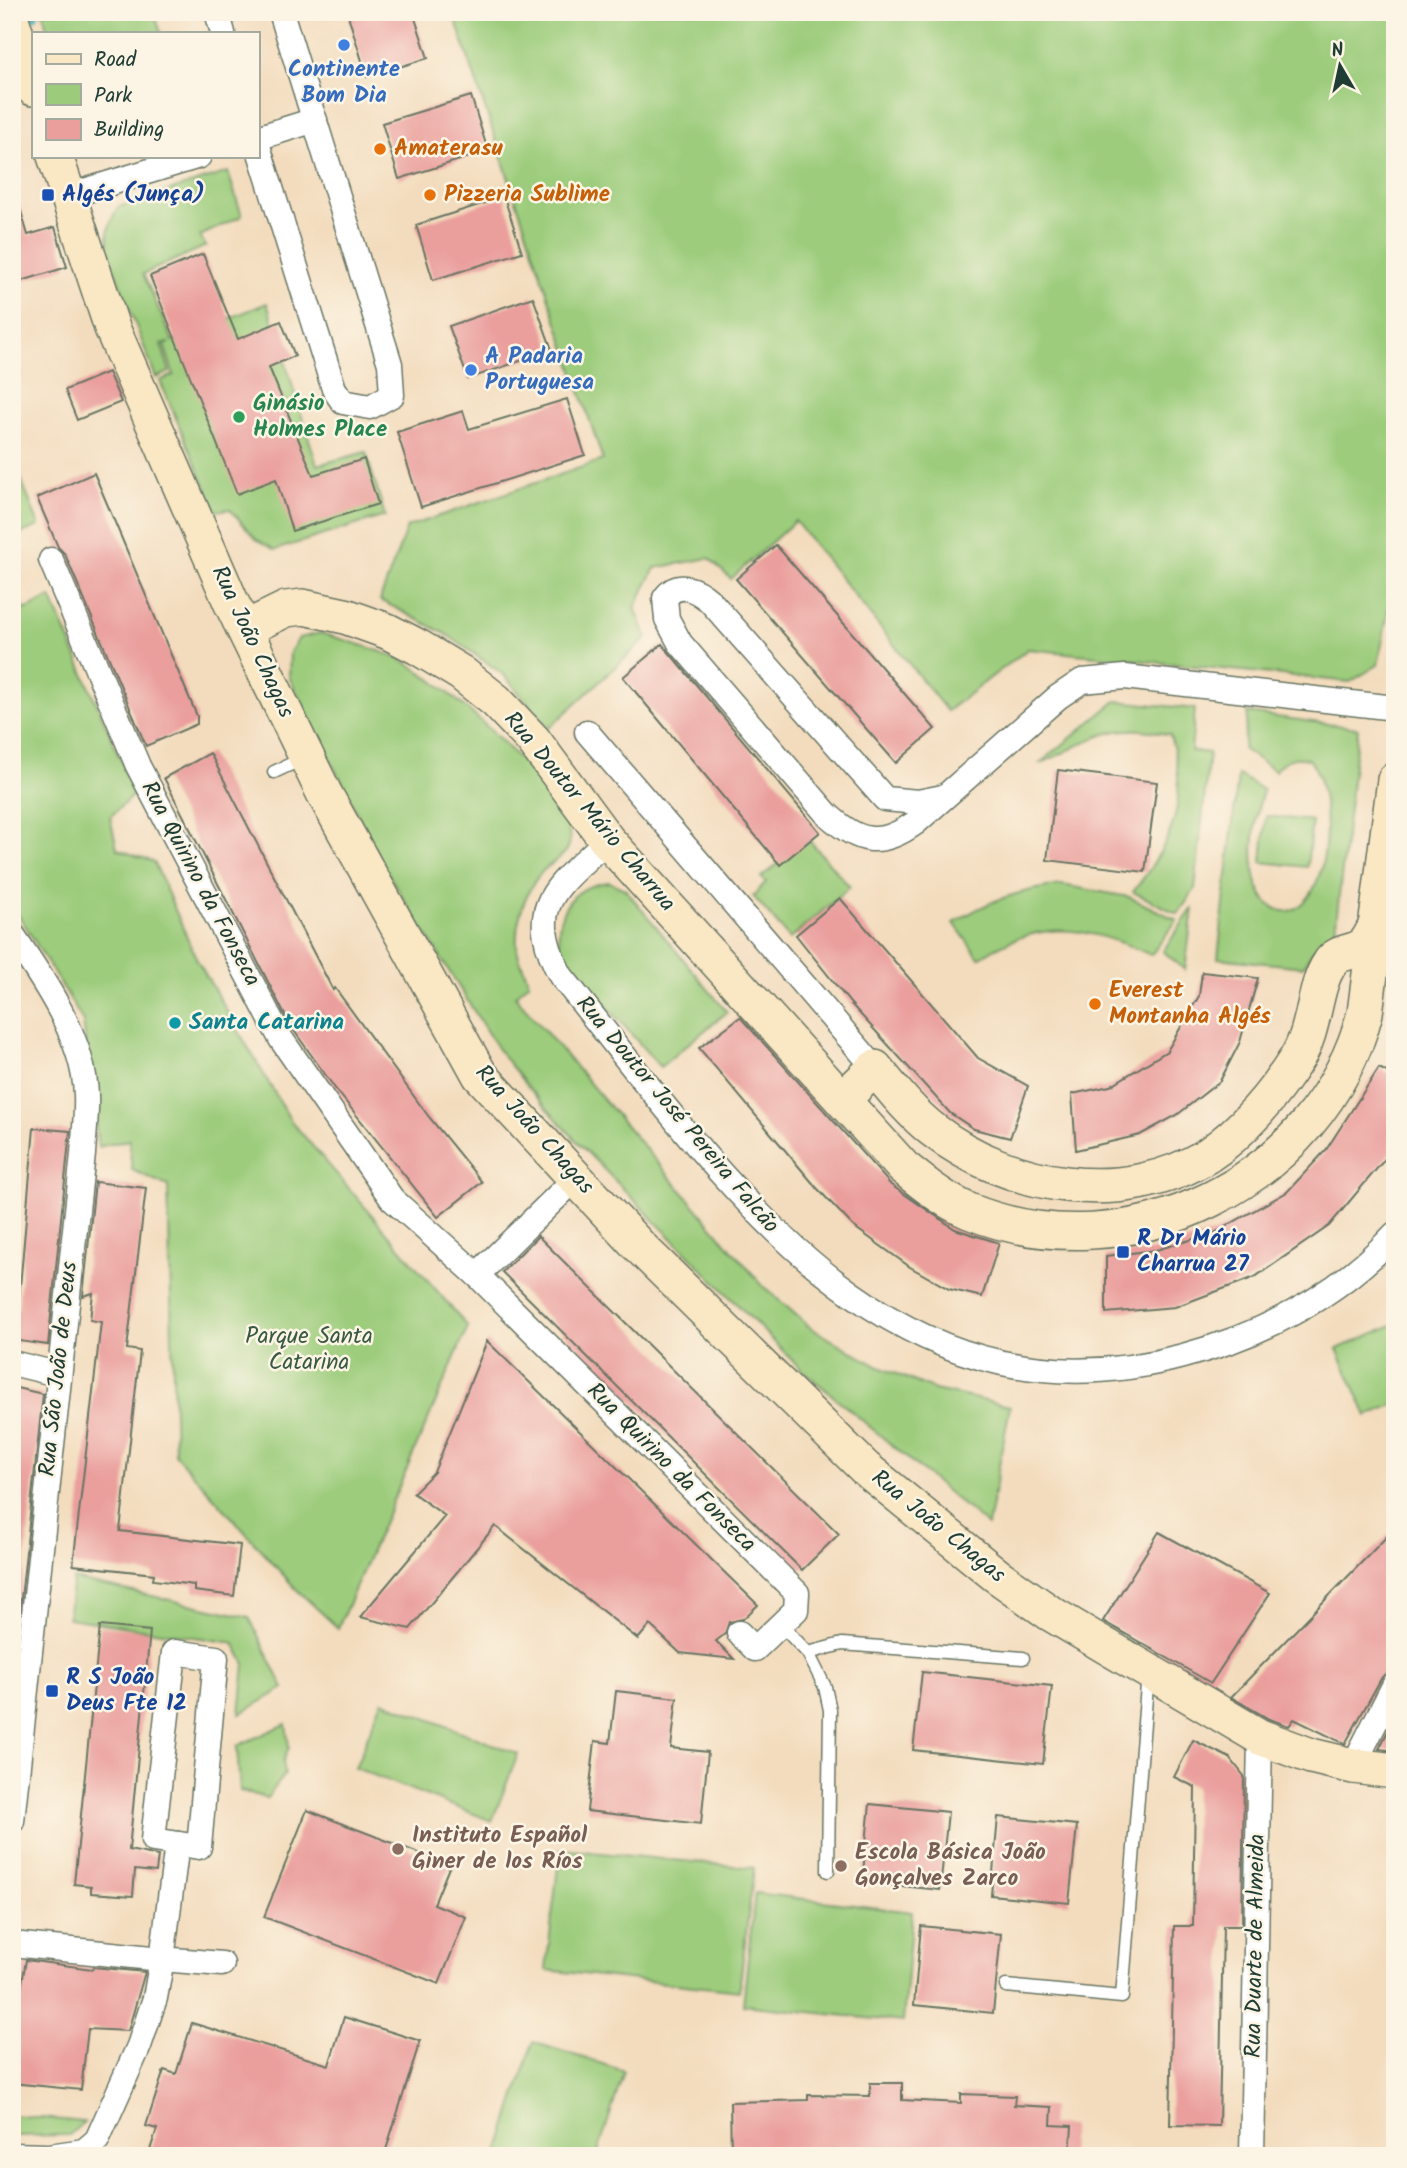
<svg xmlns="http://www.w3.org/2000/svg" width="1407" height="2168" viewBox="0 0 1407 2168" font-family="Kalam,sans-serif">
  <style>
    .green { fill: #9ccc7b; stroke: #5e8458; stroke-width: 2 }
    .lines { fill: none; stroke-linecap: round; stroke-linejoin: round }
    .stream { stroke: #3cacb7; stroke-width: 7 }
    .building { fill: #ea9f9d }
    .lane-casing { stroke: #697564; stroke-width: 15 }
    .street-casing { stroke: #697564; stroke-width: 27 }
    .secondary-casing { stroke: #697564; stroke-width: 38 }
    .lane { stroke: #fff; stroke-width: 12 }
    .street { stroke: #fff; stroke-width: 24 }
    .secondary { stroke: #fae7c3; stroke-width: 35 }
    .shop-dot { fill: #3f7fe0; stroke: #fcf5e5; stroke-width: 2.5 }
    .food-dot { fill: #e8710a; stroke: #fcf5e5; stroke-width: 2.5 }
    .transit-dot { fill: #1a4fb4; stroke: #fcf5e5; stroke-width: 2.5 }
    .leisure-dot { fill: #2e9e5b; stroke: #fcf5e5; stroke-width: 2.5 }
    .culture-dot { fill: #0f9aa8; stroke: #fcf5e5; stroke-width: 2.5 }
    .education-dot { fill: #8d6e63; stroke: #fcf5e5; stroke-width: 2.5 }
    .labels { text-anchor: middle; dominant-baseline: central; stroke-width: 5; stroke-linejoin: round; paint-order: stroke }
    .shop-label { font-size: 23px; font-weight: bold; fill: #366cbe; stroke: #fcf5e5 }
    .food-label { font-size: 23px; font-weight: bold; fill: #c56008; stroke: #fcf5e5; text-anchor: start }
    .transit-label { font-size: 23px; font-weight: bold; fill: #164399; stroke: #fcf5e5; text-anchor: start }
    .leisure-label { font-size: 23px; font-weight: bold; fill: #27864d; stroke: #fcf5e5; text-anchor: start }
    .street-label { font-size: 23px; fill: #1f3d34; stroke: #fcf5e5 }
    .culture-label { font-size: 23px; font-weight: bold; fill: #0d838f; stroke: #fcf5e5; text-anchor: start }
    .park-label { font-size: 23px; fill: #385a42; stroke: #fcf5e5 }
    .education-label { font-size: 23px; font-weight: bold; fill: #785e54; stroke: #fcf5e5; text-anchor: start }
  </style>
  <rect width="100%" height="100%" fill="#fcf5e5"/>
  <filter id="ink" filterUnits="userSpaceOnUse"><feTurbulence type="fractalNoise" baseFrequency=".0143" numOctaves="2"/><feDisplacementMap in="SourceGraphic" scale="14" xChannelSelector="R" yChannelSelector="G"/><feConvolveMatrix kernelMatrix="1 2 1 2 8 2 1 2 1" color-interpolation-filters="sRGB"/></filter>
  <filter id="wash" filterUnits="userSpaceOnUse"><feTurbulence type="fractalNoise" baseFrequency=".00686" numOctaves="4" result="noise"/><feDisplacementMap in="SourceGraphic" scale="28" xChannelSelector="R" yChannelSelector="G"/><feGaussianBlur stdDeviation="1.57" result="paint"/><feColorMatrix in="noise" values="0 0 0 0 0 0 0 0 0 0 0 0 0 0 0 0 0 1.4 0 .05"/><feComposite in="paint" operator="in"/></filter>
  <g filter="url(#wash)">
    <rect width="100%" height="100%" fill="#f3dcbd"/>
    <g class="green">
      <polygon points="43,12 154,12 161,33 48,33"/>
      <polygon points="453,12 1395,12 1395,575 1378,665 1350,682 1028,649 947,711 795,521 731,579 709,558 655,568 635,608 647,638 549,728 504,675 446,634 380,600 407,527 603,460"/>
      <path d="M228 172 242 216 200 236 206 246 143 274 173 341 267 303 317 465 366 452 385 516 275 550 256 539 230 509 216 511 160 381 174 375 164 345 170 343 161 344 170 372 156 378 109 255C106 235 108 224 118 207Z"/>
      <polygon points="12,455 39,526 12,537"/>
      <polygon points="12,586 25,610 51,597 135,793 110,817 117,849 154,862 197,960 291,1121 468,1327 338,1628 296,1589 175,1454 168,1186 132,1170 129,1140 98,1147 83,1021 12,904"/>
      <path d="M320 633C347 641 376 648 401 660 438 677 588 807 568 848 563 859 548 864 541 873 524 893 515 923 517 948 518 959 526 972 529 983L515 996 763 1286 811 1328 879 1367 935 1390 1010 1406 988 1526 801 1369 581 1146 532 1092 499 1051 384 867 289 677 290 652 299 638Z"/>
      <path d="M1116 701 1195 709 1191 751 1209 753 1195 889 1178 914 1133 892C1174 840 1190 800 1170 735 1110 719 1091 742 1039 764Z"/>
      <path d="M1248 713 1358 728 1334 941 1312 952 1303 967 1218 958 1238 775 1263 790C1254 819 1244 881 1269 904 1274 908 1282 912 1289 911 1335 899 1333 789 1310 760 1296 755 1283 759 1275 771L1243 749Z"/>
      <polygon points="1266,816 1312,821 1307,867 1262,862"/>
      <polygon points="809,840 850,887 790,939 753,896 766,882 761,877"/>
      <path d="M609 882 625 889 727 1012 660 1067 563 956C550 918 569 886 609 882Z"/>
      <path d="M1062 885 1129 897 1177 920 1151 955C1087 926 1040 918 979 958L954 923C988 900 1021 890 1062 885Z"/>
      <polygon points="1193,908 1185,970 1163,951"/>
      <polygon points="1395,1324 1395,1404 1367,1416 1337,1349"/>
      <polygon points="73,1579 249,1617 284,1688 240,1714 245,1664 234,1643 68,1618"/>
      <polygon points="382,1701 518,1754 492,1821 355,1768"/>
      <polygon points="286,1724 289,1748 283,1761 285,1774 267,1798 240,1791 237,1746"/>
      <polygon points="560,1849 754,1868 739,1991 546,1970"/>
      <polygon points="755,1893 912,1912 903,2022 743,2005"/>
      <polygon points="533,2042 624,2071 597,2156 497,2156"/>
      <polygon points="12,2115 84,2122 69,2135 12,2136"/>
    </g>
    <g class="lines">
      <polyline class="stream" points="34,17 37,12"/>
    </g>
    <g id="blocks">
      <g class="building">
        <polygon points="347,12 413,12 428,58 367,77"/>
        <polygon points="471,96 488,151 399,179 382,123"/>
        <polygon points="504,197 522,252 433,280 416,225"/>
        <polygon points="12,198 17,198 28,235 55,227 67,267 12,284"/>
        <polygon points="203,254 238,339 281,321 295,356 269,367 313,475 364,459 378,504 292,531 276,479 237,494 150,276"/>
        <polygon points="533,297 552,350 468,379 449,326"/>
        <polygon points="108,372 121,402 77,420 65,390"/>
        <polygon points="567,399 585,455 421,507 397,432 463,411 469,429"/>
        <polygon points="94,473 197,716 197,724 146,746 65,554 58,547 37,498"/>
        <polygon points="776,545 935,729 896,763 736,579"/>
        <polygon points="662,644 820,832 780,865 623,677"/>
        <polygon points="210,753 333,990 335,988 429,1117 482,1182 438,1217 334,1087 290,1025 164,778"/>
        <polygon points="1058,770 1157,782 1145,872 1047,860"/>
        <polygon points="840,898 978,1058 1028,1086 1010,1138 974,1129 950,1113 851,1004 796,935"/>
        <polygon points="1202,972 1258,978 1240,1042 1220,1081 1177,1115 1140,1135 1076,1150 1072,1094 1110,1086 1167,1051 1199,996"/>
        <polygon points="740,1017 891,1185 955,1229 999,1243 982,1297 949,1289 910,1267 853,1226 816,1187 699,1048"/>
        <polygon points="1379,1068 1395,1076 1395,1147 1329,1226 1255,1277 1175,1307 1106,1313 1106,1256 1156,1250 1214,1233 1287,1192 1326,1150"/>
        <polygon points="34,1128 70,1131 48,1345 12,1340 12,1309 18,1310"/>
        <polygon points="95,1182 146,1188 127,1349 140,1351 120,1531 240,1545 234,1596 194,1591 194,1585 153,1580 154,1574 73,1565 101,1322 90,1320 93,1293 83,1296"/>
        <polygon points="538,1236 839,1534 802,1570 502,1272"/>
        <polygon points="487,1341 758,1605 743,1619 729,1622 725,1634 716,1641 734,1659 680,1653 650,1625 638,1639 495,1526 410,1629 360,1617 445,1516 413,1493 434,1472"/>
        <polygon points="12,1387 43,1394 15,1654 12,1654"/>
        <polygon points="1395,1528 1395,1669 1382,1677 1345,1744 1294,1719 1289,1726 1269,1719 1231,1697"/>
        <polygon points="1159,1532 1270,1593 1211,1683 1103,1621"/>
        <polygon points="100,1626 150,1631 129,1850 158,1856 156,1872 135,1870 133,1896 91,1893 91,1886 74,1884"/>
        <polygon points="922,1672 1052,1686 1043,1764 913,1750"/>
        <polygon points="616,1691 677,1698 671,1748 708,1752 701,1824 587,1811 595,1741 610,1743"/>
        <polygon points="1395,1717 1395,1751 1379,1749"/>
        <polygon points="1193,1740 1230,1758 1244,1776 1242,1926 1223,1926 1219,2126 1170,2125 1174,1926 1193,1926 1195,1787 1174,1777"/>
        <polygon points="870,1804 948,1812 940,1890 862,1882"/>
        <polygon points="307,1810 450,1865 434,1904 466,1917 439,1984 264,1917"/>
        <polygon points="998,1817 1077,1825 1069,1903 991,1895"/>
        <polygon points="921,1926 1001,1934 993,2013 914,2005"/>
        <polygon points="26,1960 92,1969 93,1967 145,1972 128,2031 88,2029 81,2090 12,2083 17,2011"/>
        <polygon points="344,2017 420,2041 384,2156 148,2156 157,2129 146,2126 164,2070 176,2074 192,2023 329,2065"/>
        <polygon points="870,2083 902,2083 902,2100 961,2103 961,2094 1015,2096 1014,2105 1052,2107 1051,2125 1072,2126 1070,2156 857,2156 857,2151 812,2150 812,2156 792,2156 792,2153 731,2154 730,2102 808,2100 808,2095 870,2096"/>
      </g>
    </g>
  </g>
  <g filter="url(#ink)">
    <use href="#blocks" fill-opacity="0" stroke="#697564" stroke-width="2"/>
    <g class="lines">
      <g class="lane-casing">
        <g id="lane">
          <polyline points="274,772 304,758"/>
          <polyline points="781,1625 808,1653 842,1644 1023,1658"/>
          <polyline points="808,1653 825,1687 830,1710 828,1871"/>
          <polyline points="1006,1986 1122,1997 1148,1673"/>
        </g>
      </g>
      <g class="street-casing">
        <g id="street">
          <polyline points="217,12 223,33"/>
          <polyline points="257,138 315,120"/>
          <polyline points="257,143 334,389 343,402 370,407 392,395 390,364 281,12"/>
          <polyline points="68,196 199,156"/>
          <polyline points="51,560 138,766 281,1039 392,1199 477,1275"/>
          <polyline points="587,732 875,1068"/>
          <path d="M943 797 918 802 885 799 710 601C696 589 678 580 665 598L667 619 680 643 827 814C858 843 880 848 915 823L1058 697 1082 681 1125 677 1395 708"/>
          <path d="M607 840C559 886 522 904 561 976 721 1174 886 1436 1183 1356 1265 1334 1337 1297 1395 1234"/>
          <path d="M12 934C43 979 84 1038 86 1095 87 1114 84 1134 83 1154L12 1821"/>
          <polyline points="576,1178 477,1275 797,1593 796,1610 755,1649 739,1633"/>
          <polyline points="12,1363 57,1374"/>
          <polygon points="174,1652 216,1658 199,1847 153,1840"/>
          <polyline points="1353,1766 1395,1684"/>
          <polyline points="177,1844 162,1959 222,1964"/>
          <polyline points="12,1944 162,1959 155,1998 139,2046 97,2140 84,2151 49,2156"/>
          <polyline points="12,2155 44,2156"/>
          <polyline points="1252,2156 1260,1737"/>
        </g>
      </g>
      <g class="secondary-casing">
        <g id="secondary">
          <polyline points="12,22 33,88"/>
          <polyline points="55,156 112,328 231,602 324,793 480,1075 639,1246 865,1468 996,1575 1050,1613 1260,1737 1311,1756 1353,1766 1395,1771"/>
          <path d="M245 629 286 609 303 607 345 616 387 631 418 647 461 673 496 701 533 740 607 840 903 1167C924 1184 945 1201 969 1211 1129 1276 1321 1181 1365 1013L1395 780"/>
          <path d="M843 1099 875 1068C893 1090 911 1113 933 1130 1008 1188 1124 1208 1208 1155 1243 1132 1275 1093 1297 1058 1316 1027 1313 988 1330 963 1338 950 1356 954 1366 943 1371 937 1375 927 1379 920"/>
        </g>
      </g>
      <use href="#lane" class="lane"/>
      <use href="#street" class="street"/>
      <use href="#secondary" class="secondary"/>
    </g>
  </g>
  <g class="shop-dot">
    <circle cx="344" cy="45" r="7"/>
    <circle cx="471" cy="370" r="7"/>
  </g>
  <g class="food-dot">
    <circle cx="380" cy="149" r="7"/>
    <circle cx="430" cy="195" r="7"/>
    <circle cx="1095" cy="1004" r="7"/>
  </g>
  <g class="transit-dot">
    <rect x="41" y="188" width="14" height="14" rx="3.5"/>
    <rect x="1116" y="1245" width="14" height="14" rx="3.5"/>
    <rect x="45" y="1684" width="14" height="14" rx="3.5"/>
  </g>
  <circle class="leisure-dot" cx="239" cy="417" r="7"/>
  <circle class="culture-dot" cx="175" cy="1023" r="7"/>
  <g class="education-dot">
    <circle cx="398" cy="1849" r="7"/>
    <circle cx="841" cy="1866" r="7"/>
  </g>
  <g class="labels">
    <g class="shop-label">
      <text x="344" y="70">Continente<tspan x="344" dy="26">Bom Dia</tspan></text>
      <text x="485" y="357" text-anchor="start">A Padaria<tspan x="485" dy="26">Portuguesa</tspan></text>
    </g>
    <g class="food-label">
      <text x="394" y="149">Amaterasu</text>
      <text x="444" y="195">Pizzeria Sublime</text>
      <text x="1109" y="991">Everest<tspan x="1109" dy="26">Montanha Algés</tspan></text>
    </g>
    <g class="transit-label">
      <text x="62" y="195">Algés (Junça)</text>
      <text x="1137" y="1239">R Dr Mário<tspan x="1137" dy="26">Charrua 27</tspan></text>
      <text x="66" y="1678">R S João<tspan x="66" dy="26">Deus Fte 12</tspan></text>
    </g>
    <g class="leisure-label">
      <text x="253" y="404">Ginásio<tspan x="253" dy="26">Holmes Place</tspan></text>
    </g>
    <g class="street-label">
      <text transform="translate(252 642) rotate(65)">Rua João Chagas</text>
      <text transform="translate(589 812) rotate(50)">Rua Doutor Mário Charrua</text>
      <text transform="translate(200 884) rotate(62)">Rua Quirino da Fonseca</text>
      <text transform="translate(677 1115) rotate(50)">Rua Doutor José Pereira Falcão</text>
      <text transform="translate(534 1130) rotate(48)">Rua João Chagas</text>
      <text transform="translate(59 1369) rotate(-84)">Rua São João de Deus</text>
      <text transform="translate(671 1468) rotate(45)">Rua Quirino da Fonseca</text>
      <text transform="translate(938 1527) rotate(39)">Rua João Chagas</text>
      <text transform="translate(1256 1946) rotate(-89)">Rua Duarte de Almeida</text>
    </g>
    <g class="culture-label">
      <text x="189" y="1023">Santa Catarina</text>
    </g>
    <g class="park-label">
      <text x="309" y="1337">Parque Santa<tspan x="309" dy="26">Catarina</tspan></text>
    </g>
    <g class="education-label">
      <text x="412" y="1836">Instituto Español<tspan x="412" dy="26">Giner de los Ríos</tspan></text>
      <text x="855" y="1853">Escola Básica João<tspan x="855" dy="26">Gonçalves Zarco</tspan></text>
    </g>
  </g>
  <rect width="1407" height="2168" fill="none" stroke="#fcf5e5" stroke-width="42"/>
  <rect x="32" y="32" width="228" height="126" fill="#fcf5e5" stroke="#a4ab9e" stroke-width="2"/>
  <rect x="46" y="54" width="35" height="10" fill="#fae7c3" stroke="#a4ab9e" stroke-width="2"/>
  <text x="94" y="66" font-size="21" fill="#1f3d34">Road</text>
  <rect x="46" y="84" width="35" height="21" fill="#9ccc7b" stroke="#a4ab9e" stroke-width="2"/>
  <text x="94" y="102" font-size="21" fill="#1f3d34">Park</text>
  <rect x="46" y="119" width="35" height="21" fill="#ea9f9d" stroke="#a4ab9e" stroke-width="2"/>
  <text x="94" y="136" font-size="21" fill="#1f3d34">Building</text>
  <g transform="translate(1340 66) rotate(351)" stroke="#fcf5e5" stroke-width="5" paint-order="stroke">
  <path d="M0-5L12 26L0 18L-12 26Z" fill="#1f3d34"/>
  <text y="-10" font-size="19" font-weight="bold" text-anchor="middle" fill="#1f3d34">N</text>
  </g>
</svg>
